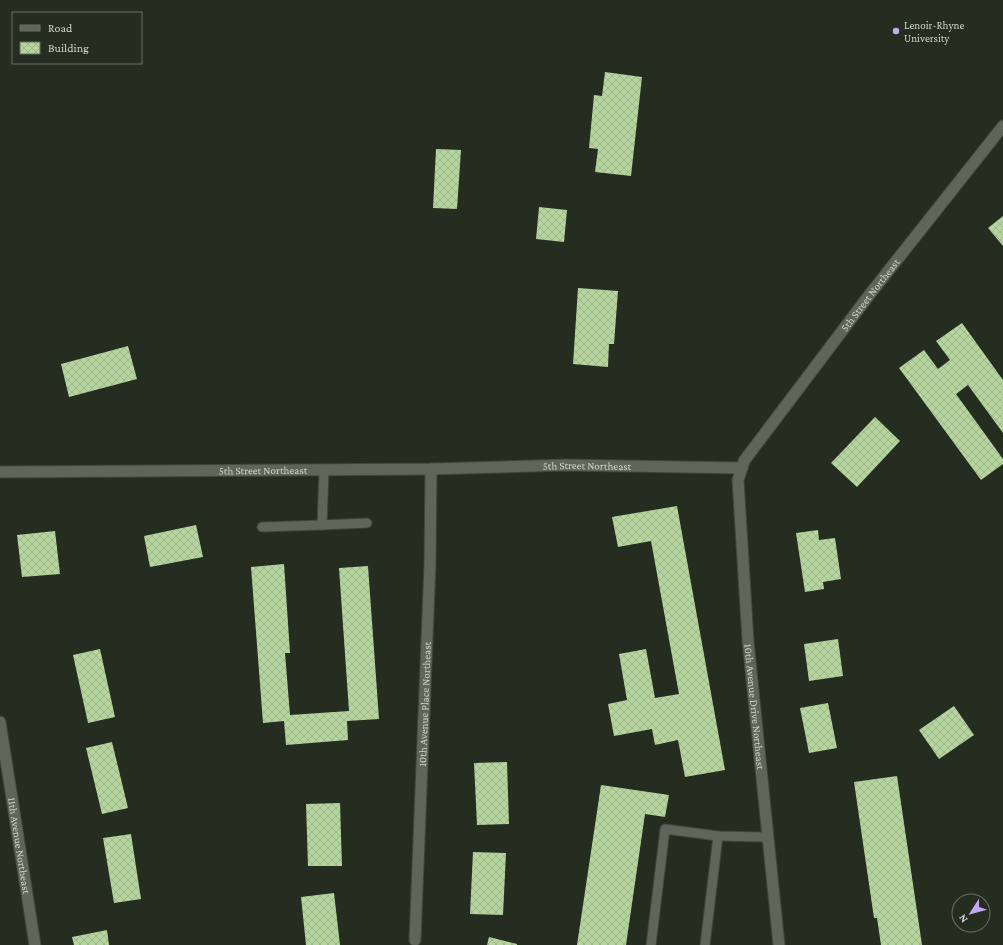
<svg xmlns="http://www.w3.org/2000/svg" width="1003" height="945" viewBox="0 0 1003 945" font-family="'Crimson Pro',serif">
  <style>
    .building { fill: url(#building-cross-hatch) }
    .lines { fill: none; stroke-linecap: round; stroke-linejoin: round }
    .service-casing { stroke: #40463c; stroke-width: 11 }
    .minor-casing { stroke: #40463c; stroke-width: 13 }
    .tertiary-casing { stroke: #40463c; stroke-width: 13 }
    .service { stroke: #5f6659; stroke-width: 9 }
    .minor { stroke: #5f6659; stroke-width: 11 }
    .tertiary { stroke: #5f6659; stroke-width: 11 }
    .poi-dot { fill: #c3a7f2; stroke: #252c20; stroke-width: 1.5 }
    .labels { text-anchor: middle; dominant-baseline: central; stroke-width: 4; stroke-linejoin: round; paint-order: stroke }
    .poi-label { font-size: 11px; fill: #ced3cb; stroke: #252c20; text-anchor: start }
    .street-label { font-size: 11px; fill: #ced3cb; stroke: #252c20 }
  </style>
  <defs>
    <pattern id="building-cross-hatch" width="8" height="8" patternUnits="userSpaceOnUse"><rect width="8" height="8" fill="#b6d49e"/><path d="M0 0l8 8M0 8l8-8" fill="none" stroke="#9eb68b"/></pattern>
  </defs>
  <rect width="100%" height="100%" fill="#252c20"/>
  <g class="building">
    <polygon points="605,72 642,77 631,176 595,172 598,149 589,148 594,95 602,96"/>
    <polygon points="436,149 461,150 457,209 433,208"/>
    <polygon points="539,207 567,210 564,242 536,239"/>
    <polygon points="1003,216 1003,246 988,228"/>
    <polygon points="578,288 618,291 614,344 609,344 608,367 573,364"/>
    <polygon points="962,323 1003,380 1003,433 968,385 956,394 1003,459 1003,464 981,480 899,368 924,350 938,369 950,360 936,341"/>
    <polygon points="128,346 137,379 69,397 61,364"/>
    <polygon points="875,417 900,441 857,487 831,463"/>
    <polygon points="677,506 725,770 685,777 678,740 655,745 652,729 614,736 608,704 627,700 619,654 646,649 655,698 679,694 651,541 618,547 612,517"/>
    <polygon points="196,525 203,557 150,567 144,536"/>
    <polygon points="818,530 819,540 835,538 841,579 823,582 824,589 805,592 796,533"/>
    <polygon points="55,531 60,574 22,577 17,535"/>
    <polygon points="284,564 290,653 285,653 290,715 349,711 339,568 368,566 379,719 347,721 348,740 286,745 284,721 263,723 251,567"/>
    <polygon points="838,639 843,676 809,681 804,644"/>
    <polygon points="100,649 115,717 88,723 73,655"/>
    <polygon points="828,703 837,748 809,753 800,708"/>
    <polygon points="954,706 974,735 939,759 919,730"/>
    <polygon points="112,742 128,808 102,814 86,748"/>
    <polygon points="507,762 509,824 477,825 474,763"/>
    <polygon points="897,776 922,945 881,945 877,918 874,918 854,782"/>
    <polygon points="601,785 669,795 665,817 645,814 626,945 577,945"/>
    <polygon points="340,803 342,866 308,866 306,804"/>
    <polygon points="131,834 141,899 114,903 103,838"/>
    <polygon points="473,852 506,853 503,915 470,914"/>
    <polygon points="334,893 340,945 306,945 301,897"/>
    <polygon points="107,930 109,945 74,945 72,937"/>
    <polygon points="489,937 517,944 517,945 487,945"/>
  </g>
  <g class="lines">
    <g class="service-casing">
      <g id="service">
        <polyline points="322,525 367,523"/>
        <polyline points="262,527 322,525 324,470"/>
        <polyline points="651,945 665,829 718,836 768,837"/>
        <polyline points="705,945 718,836"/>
      </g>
    </g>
    <g class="minor-casing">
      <g id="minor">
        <path id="s1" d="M742 468 738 480 748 641 779 945"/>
        <path id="s2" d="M0 722 35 945"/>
        <path id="s3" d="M415 940 430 564 431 469"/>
      </g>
    </g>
    <g class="tertiary-casing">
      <g id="tertiary">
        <path id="s4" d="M0 472 431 469 566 465 742 468 744 461 870 294 1003 126"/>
      </g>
    </g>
    <use href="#service" class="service"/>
    <use href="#minor" class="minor"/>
    <use href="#tertiary" class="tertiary"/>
  </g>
  <circle class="poi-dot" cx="896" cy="31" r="4"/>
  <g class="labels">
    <g class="poi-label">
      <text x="904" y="25">Lenoir-Rhyne<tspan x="904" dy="13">University</tspan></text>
    </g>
    <g class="street-label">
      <text stroke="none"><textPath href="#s4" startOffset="958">5th Street Northeast</textPath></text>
      <text stroke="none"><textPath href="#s4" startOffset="587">5th Street Northeast</textPath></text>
      <text stroke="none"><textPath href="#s4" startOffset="263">5th Street Northeast</textPath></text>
      <text stroke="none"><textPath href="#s3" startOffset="236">10th Avenue Place Northeast</textPath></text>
      <text stroke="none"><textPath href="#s1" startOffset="240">10th Avenue Drive Northeast</textPath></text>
      <text stroke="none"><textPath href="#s2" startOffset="125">11th Avenue Northeast</textPath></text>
    </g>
  </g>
  <rect x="12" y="12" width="130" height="52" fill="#252c20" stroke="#696f64"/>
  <rect x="20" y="25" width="20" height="6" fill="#5f6659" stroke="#696f64"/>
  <text x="48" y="32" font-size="12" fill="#ced3cb">Road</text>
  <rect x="20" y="42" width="20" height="12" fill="url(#building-cross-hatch)" stroke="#696f64"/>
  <text x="48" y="52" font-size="12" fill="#ced3cb">Building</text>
  <g transform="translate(971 913) rotate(234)"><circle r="19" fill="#252c20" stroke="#696f64"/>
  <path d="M0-3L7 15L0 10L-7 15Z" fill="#c3a7f2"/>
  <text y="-6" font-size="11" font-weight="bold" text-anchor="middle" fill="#ced3cb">N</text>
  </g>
</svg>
